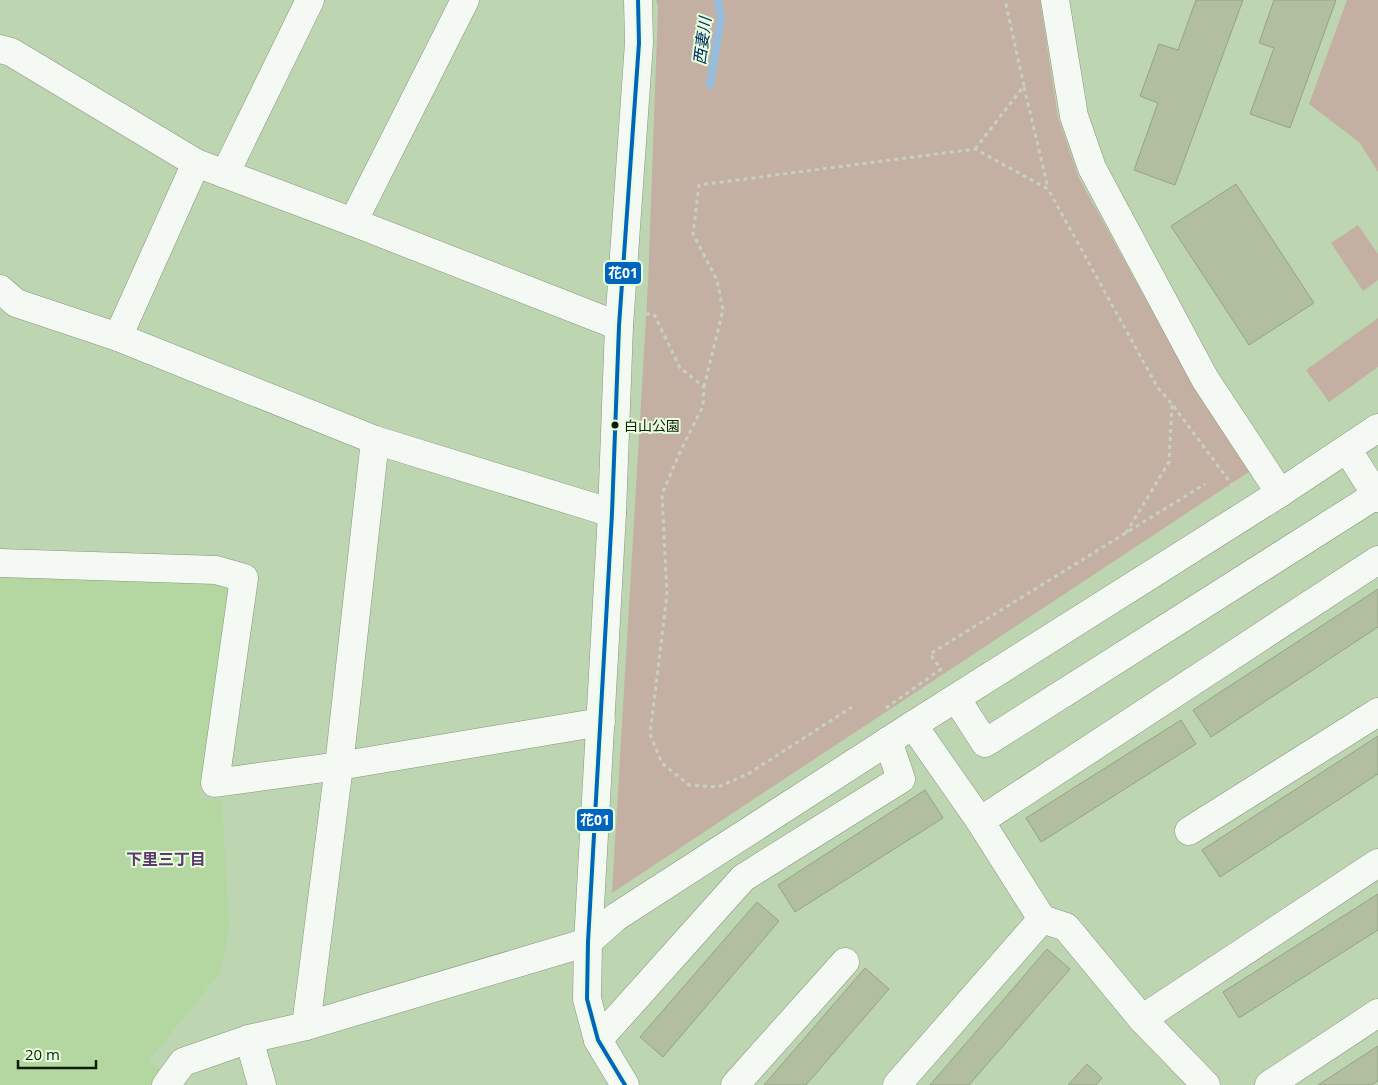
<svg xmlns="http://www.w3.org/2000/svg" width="1378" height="1085" viewBox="0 0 1378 1085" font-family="'Open Sans','Noto Sans JP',sans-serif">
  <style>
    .built { fill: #b4d7a2 }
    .green { fill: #c4b0a2 }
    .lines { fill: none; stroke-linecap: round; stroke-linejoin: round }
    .stream { stroke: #95bcdb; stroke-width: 8 }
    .building { fill: #b2bea0; stroke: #96a285 }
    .minor-casing { stroke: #85967c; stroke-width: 29 }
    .path { stroke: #c8d0c5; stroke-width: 3; stroke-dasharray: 4 4; stroke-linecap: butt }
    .minor { stroke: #f5f9f3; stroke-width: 28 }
    .bus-1-casing { stroke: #e7fddd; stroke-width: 8 }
    .bus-1 { stroke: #0065bd; stroke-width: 4 }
    .bus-dot { fill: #0e1e06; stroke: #e7fddd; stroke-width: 2 }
    .labels { text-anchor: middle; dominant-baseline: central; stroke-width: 4; stroke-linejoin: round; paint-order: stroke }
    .bus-label { font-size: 14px; fill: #0e1e06; stroke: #e7fddd; text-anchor: start }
    .water-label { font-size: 16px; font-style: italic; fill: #002e62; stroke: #e7fddd }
    .neighbourhood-label { font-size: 16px; font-weight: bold; fill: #603870; stroke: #e7fddd }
    .line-badge { stroke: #e7fddd; stroke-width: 2 }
    .badge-label { font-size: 14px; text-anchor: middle; font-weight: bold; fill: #fff }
  </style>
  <rect width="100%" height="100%" fill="#bed5b2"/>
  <polygon class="built" points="0,569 235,585 199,798 222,799 229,929 220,973 148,1062 161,1069 149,1085 0,1085"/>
  <g class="green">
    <polygon points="656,0 1040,0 1058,117 1079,178 1194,387 1252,470 612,893 648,284 658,7"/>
    <polygon points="1347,0 1378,0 1378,172 1360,143 1309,104"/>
    <polygon points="1358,225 1378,254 1378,280 1363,291 1331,243"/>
    <polygon points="1378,318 1378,367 1329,402 1306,370"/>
  </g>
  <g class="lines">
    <polyline class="stream" points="710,85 721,18 718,0"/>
  </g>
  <g class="building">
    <polygon points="1196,0 1243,0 1175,185 1134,170 1158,103 1140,96 1159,44 1178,50"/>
    <polygon points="1274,0 1336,0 1290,128 1250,114 1274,48 1259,43"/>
    <polygon points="1236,184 1314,303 1249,345 1171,226"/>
    <polygon points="1378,589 1378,627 1211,737 1193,710"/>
    <polygon points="1181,720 1196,744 1041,842 1026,818"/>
    <polygon points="1378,736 1378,774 1220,877 1202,850"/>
    <polygon points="925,790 943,818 795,912 778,885"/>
    <polygon points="1378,894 1378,930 1239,1018 1223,992"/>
    <polygon points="757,902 779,921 663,1057 640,1037"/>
    <polygon points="1047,949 1070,969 969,1085 930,1085"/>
    <polygon points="865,968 889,989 806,1085 764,1085"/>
    <polygon points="1378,1046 1378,1081 1371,1085 1318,1085"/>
    <polygon points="1087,1064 1102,1078 1096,1085 1068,1085"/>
  </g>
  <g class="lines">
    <g class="minor-casing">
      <g id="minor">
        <polyline points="1055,0 1074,116 1092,168 1205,379 1280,493"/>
        <polyline points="0,49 11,52 196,163 353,222 619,326"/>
        <polyline points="225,174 310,0"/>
        <polyline points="353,222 465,0"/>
        <polyline points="0,289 16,303 118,337 375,440 612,513"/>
        <polyline points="118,337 196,163"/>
        <polyline points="1347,449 1378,498"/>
        <polyline points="0,563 216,570 244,578 215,783 339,766 601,722"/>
        <polyline points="956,698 985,743 1376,495"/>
        <polyline points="913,725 980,821 1042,919 1066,927 1142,1019 1206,1085"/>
        <polyline points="980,821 1378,560"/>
        <polyline points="1189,831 1378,712"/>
        <polyline points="1142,1019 1378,863"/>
        <polyline points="306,1026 339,766 375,440"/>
        <polyline points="598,1040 743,878 901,779 888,741"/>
        <polyline points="166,1085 183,1062 249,1039"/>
        <polyline points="262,1085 249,1039 306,1026 588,942 616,917 913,725 1280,493 1378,428"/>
        <polyline points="625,1085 598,1040 587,999 588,942 612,513 619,326 639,43 638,0"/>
        <polyline points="735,1085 845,962"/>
        <polyline points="897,1085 1042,919"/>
        <polyline points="1269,1085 1378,1013"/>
      </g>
    </g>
    <g class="path">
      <polyline points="1024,87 1048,188"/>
      <polyline points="975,149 1024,86 1005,0"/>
      <polyline points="646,314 654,314 680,368 704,387 703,406 680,452 662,494 667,595 650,734 662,763 689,785 718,787 748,774 852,707"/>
      <polyline points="704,387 723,310 717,280 693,234 699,185 975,149 1048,189 1158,388 1172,404 1236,490"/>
      <polyline points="1126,533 1169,462 1172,404"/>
      <polyline points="886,708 941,669 930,654 1205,484"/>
    </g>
    <use href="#minor" class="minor"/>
    <g class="bus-1-casing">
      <polyline id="bus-1" points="625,1085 598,1040 587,999 588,942 612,513 619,326 639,43 638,0"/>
    </g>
    <use href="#bus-1" class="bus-1"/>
  </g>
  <circle class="bus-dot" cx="615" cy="425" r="4.5"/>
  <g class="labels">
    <g class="bus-label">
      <text x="624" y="425">白山公園</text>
    </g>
    <g class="water-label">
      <text transform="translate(702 41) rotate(-83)">西妻川</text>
    </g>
    <g class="neighbourhood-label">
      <text x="166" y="859">下里三丁目</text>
    </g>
  </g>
  <g class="line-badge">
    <rect x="604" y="261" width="38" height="24" rx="5" fill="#0065bd"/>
    <rect x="576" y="808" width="38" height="24" rx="5" fill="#0065bd"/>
  </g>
  <g class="badge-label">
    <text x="623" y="278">花01</text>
    <text x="595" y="825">花01</text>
  </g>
  <path d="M18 1060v8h78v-8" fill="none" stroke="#0e1e06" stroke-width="2.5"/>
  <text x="25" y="1060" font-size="15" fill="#0e1e06" stroke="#e7fddd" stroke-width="4" paint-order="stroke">20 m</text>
</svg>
